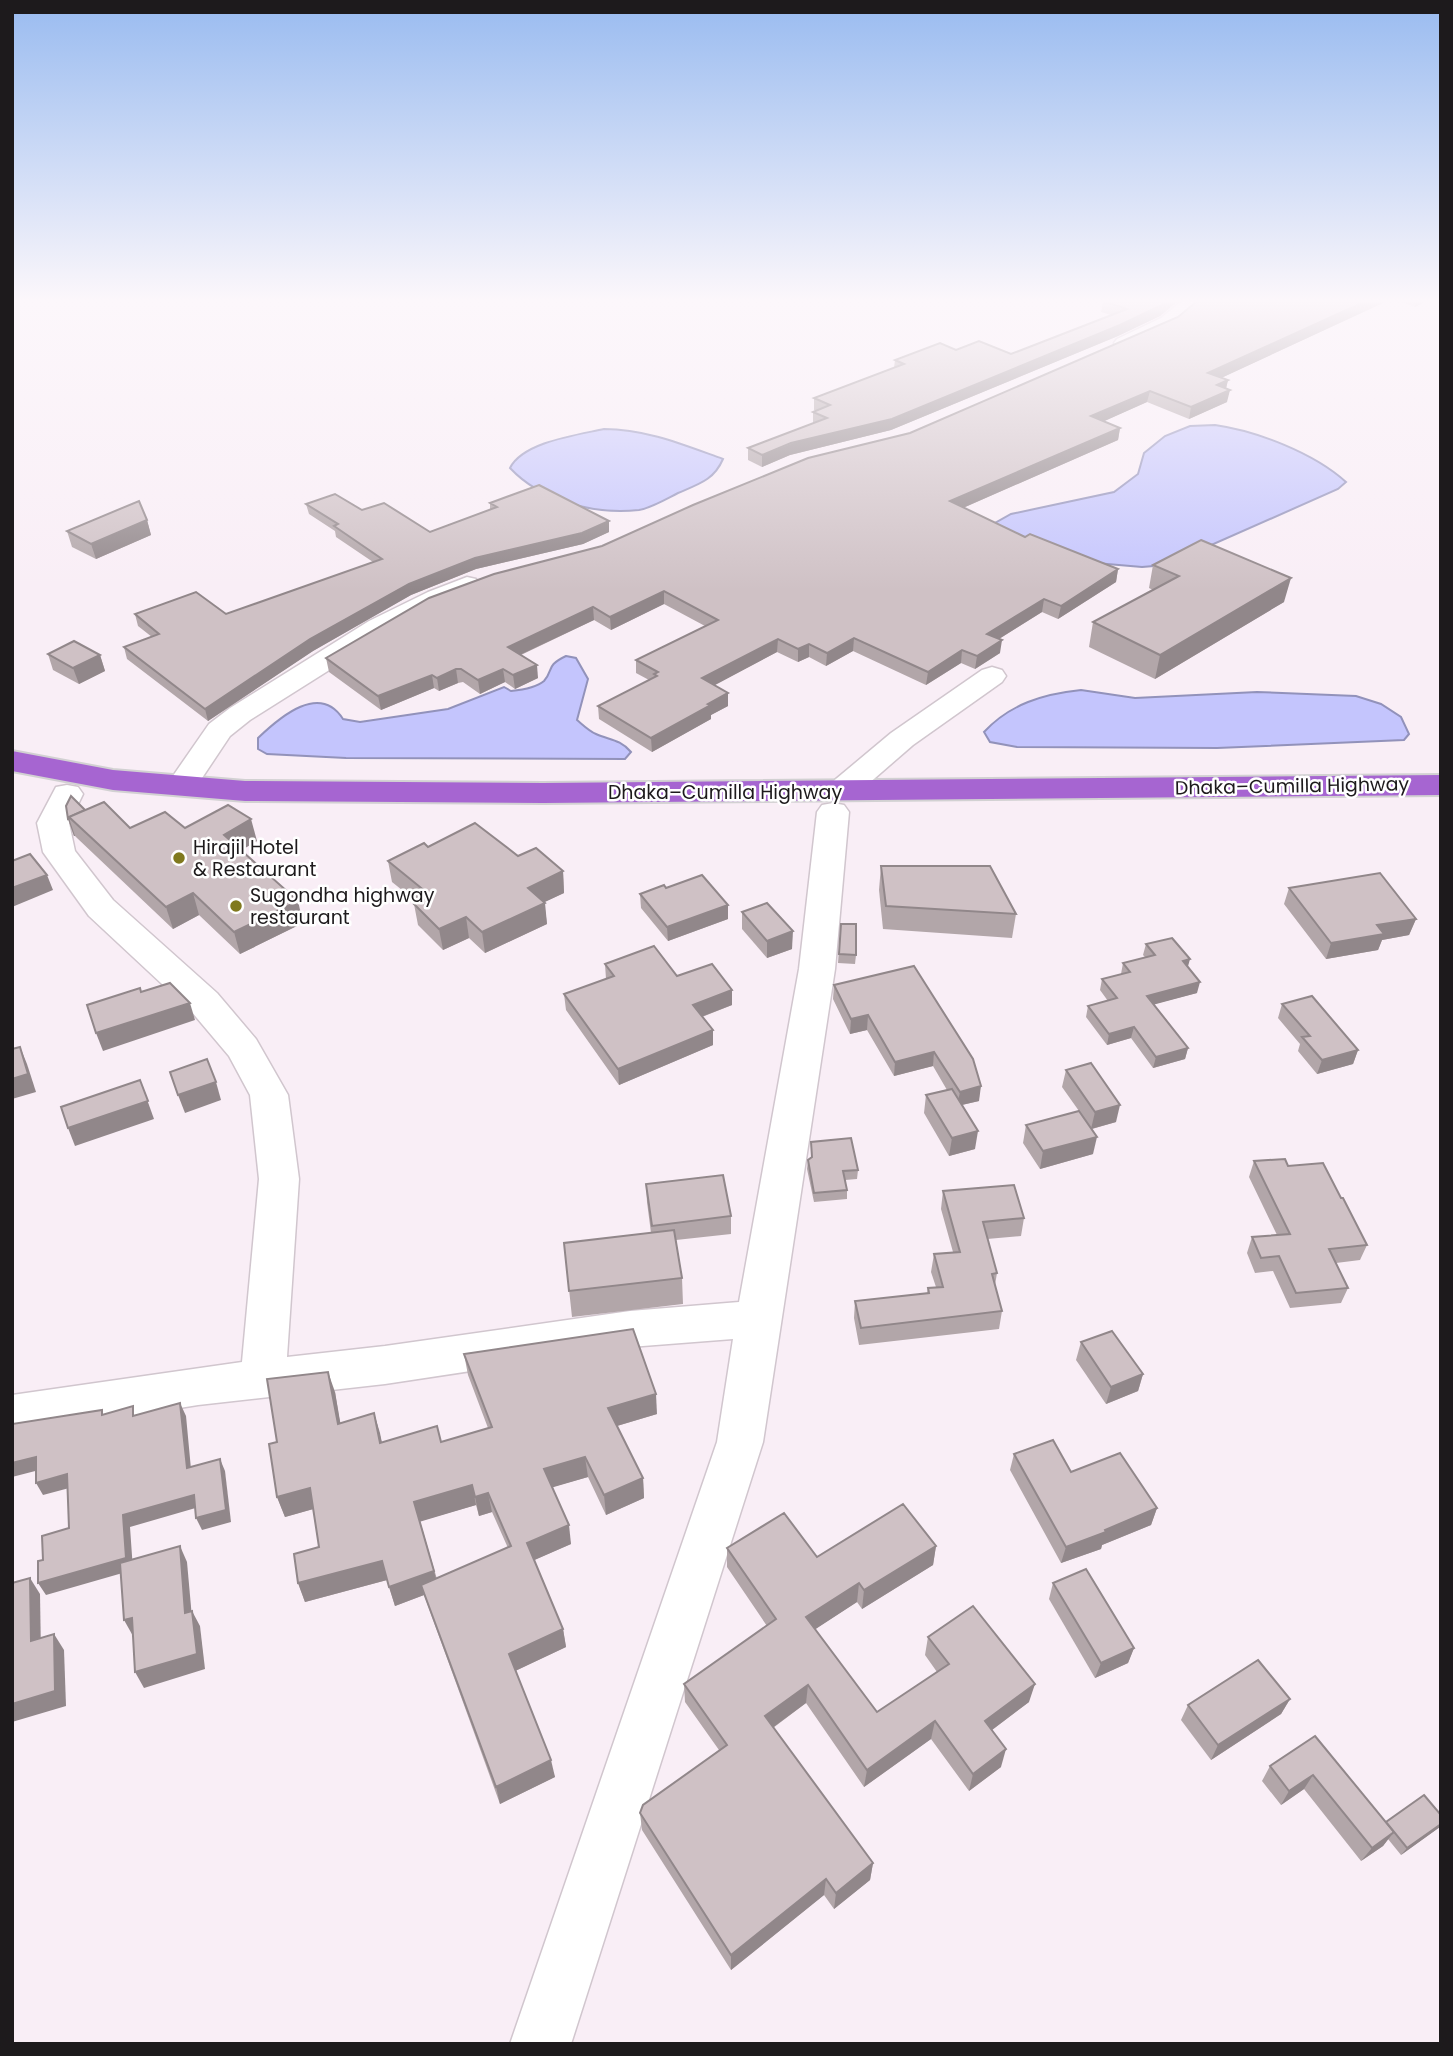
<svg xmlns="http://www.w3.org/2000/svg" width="1453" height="2056" viewBox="0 0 1453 2056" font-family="Poppins,sans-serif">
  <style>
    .water { fill: #c4c5fd; stroke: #9292ba; stroke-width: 2 }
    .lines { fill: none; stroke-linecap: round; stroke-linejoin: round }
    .minor-casing { stroke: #d1c6ce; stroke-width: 3 }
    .highway-casing { stroke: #d2d1d2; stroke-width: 4 }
    .minor { fill: #fff; fill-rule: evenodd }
    .highway { fill: #a665d1; fill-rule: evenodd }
    .wall { fill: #b2a6a9; fill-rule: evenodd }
    .shaded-wall { fill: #91878a }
    .building { fill: #cfc1c5; stroke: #91878a; stroke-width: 2 }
    .poi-dot { fill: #80791e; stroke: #fff; stroke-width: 2.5 }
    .labels { text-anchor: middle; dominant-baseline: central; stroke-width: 5; stroke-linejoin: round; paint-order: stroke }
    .street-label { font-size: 19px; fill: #1d1a1c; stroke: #fff }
    .poi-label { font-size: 19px; fill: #1d1a1c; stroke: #fff; text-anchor: start }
  </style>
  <rect width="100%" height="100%" fill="#f9eef6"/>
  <g class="water">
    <path d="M1215 425C1257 431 1314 453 1346 482L1338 489 1166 565 1142 567 1084 562 1009 536 995 523 1011 514 1114 492 1138 474 1144 453 1165 436 1190 426Z"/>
    <path d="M604 429C646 429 684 445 723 459 714 480 699 484 678 493 666 499 651 508 639 510 594 515 541 501 510 468 523 442 577 435 604 429Z"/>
    <path d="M566 656 576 658 588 679 577 720C583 725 589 731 596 734 609 740 620 739 631 752L625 759 346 758 267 754 258 749V738C281 716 320 683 343 719L360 722 448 709 504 687 511 691C521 690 536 688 544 681 554 670 545 666 566 656Z"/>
    <path d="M1081 690 1135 698 1257 692 1356 696 1381 704 1401 717 1409 734 1404 740 1217 748 1017 747 990 742 984 732C1010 704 1043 694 1081 690Z"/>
  </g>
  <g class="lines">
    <g class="minor-casing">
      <g id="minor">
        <polygon points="1181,302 1203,302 1175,326 1131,347 1117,347 1114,343 1117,339 1161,318"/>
        <polygon points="467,577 476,579 480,585 476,591 388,633 250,720 230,736 192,793 181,795 170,793 166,786 209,724 230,708 369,621 428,592"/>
        <polygon points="992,667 1002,670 1006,676 1002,682 913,745 852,798 841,800 830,798 825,791 830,784 891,733 982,670"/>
        <polygon points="67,785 78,787 83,794 69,823 75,851 113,900 217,993 256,1039 288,1095 299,1179 287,1357 385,1346 630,1311 739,1302 799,969 817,812 822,805 833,803 844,805 849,812 835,969 763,1442 571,2044 510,2044 717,1442 733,1339 630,1347 385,1384 198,1405 12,1435 12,1395 242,1362 259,1179 250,1095 229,1056 191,1011 89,916 43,852 37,823 56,787"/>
      </g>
    </g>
    <g class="highway-casing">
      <polygon id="highway" points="12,751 113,770 245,781 543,783 1441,775 1441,795 543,803 245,801 113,790 12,771"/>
    </g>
    <use href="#minor" class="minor"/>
    <use href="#highway" class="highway"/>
  </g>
  <g class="wall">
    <polygon points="1103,302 1177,302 1160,316 1118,336 891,430 790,455 762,467 748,460 748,448 813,423 813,412 816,411 814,410 814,398 894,368 895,360 956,350 1011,354 1111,315 1101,312"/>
    <polygon points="1385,302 1221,378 1228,380 1226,389 1227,402 1189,419 1147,402 1104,421 1120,428 1118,440 963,508 1025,537 1118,569 1116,582 1058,619 1042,612 999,639 1000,653 975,669 961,663 926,685 853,651 826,666 809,657 798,662 777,652 714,685 728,693 728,706 711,715 711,719 652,752 599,719 598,706 649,680 636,673 636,660 705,626 664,604 611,630 594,620 521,655 538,678 515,689 505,682 480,694 463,682 458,683 439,691 434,688 381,710 329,672 326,658 602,546 910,433"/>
    <polygon points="1401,302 1424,302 1415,307"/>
    <polygon points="490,503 609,521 609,532 583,544 476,569 411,595 313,651 208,721 127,659 124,647 152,637 138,626 135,614 226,614 373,562 336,537 335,531 309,514 306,504 362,510 430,532 490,510"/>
    <polygon points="147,520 151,535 96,559 72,547 67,531"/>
    <polygon points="1153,565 1284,602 1155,679 1089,647 1093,622 1153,590 1149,588"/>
    <polygon points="48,654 100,655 105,671 79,684 53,670"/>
    <polygon points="85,810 130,828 185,828 257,841 241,850 303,923 240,954 199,915 173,929 77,838 75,836 74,836 68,819"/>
    <polygon points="428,847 518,856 563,871 564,893 544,902 547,924 485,953 469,938 443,950 418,925 414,904 417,902 392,882 388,861"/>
    <polygon points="881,866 1016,914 1012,938 883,929 879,890"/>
    <polygon points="666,888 728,919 668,941 641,908 640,894"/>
    <polygon points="1289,888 1416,919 1409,935 1382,940 1378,950 1326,959 1284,904"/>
    <polygon points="742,912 792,949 767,958 742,929"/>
    <polygon points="841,924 856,955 855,964 838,963"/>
    <polygon points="1146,944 1188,967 1197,993 1154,1004 1188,1048 1185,1059 1153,1068 1131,1038 1107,1045 1086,1017 1088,1006 1108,1001 1100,990 1102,979 1121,974 1123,963 1146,958 1143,955"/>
    <polygon points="605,964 677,976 732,990 732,1005 702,1017 713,1030 713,1045 619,1085 566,1010 564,994 606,979"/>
    <polygon points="914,966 979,1101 962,1105 975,1149 949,1156 924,1113 926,1095 947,1090 933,1066 894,1076 867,1030 850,1034 833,999 834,985"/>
    <polygon points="1282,1004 1358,1050 1353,1064 1317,1074 1298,1051 1300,1044 1278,1018"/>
    <polygon points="1066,1070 1116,1122 1092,1129 1093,1154 1040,1169 1023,1143 1026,1125 1079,1111 1062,1087"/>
    <polygon points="811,1142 858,1170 857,1179 845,1180 847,1190 847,1199 814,1202 807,1169 808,1160 811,1158"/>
    <polygon points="1254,1161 1288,1166 1341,1198 1367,1245 1360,1260 1336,1263 1348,1288 1341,1303 1290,1308 1273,1271 1255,1273 1247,1253 1252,1237 1277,1235 1249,1177"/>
    <polygon points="646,1184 731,1216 731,1234 676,1240 682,1278 683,1304 572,1317 564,1243 651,1233 647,1202"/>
    <polygon points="943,1191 1024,1218 1021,1236 987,1239 997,1273 995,1285 1002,1311 999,1329 859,1345 854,1318 855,1301 927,1294 928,1288 936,1287 931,1272 934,1254 953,1252 941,1209"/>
    <polygon points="1081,1342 1143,1374 1138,1391 1106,1404 1076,1360"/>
    <path d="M464 1354 657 1414 617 1426 643 1478 644 1498 606 1515 588 1477 552 1487 571 1544 534 1560 563 1629 566 1647 515 1671 555 1777 500 1804 424 1595 395 1606 387 1580 305 1602 298 1583 319 1547 313 1509 285 1517 277 1497V1442L335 1392 340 1423 374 1413 382 1443 441 1442 488 1428 468 1375ZM476 1505 479 1516 492 1512 508 1548 437 1579 420 1521Z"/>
    <polygon points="1014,1454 1071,1472 1157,1508 1151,1525 1102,1545 1101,1549 1061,1563 1010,1470"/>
    <polygon points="936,1546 933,1565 862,1609 857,1602 815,1629 877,1712 937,1672 925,1655 928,1637 1029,1702 992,1730 1001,1767 969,1791 931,1739 864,1787 806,1703 773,1728 873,1863 870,1880 834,1909 824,1895 731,1970 642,1830 640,1813 719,1750 685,1702 684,1684 767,1626 727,1567 727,1548 817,1557"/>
    <polygon points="1053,1583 1134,1648 1128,1663 1095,1678 1049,1599"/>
    <polygon points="1290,1699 1281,1714 1211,1760 1181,1720 1188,1705"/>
    <polygon points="1315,1736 1386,1822 1441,1815 1441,1826 1401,1855 1388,1839 1383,1846 1361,1861 1304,1789 1281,1805 1262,1781 1270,1766"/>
  </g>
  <g class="shaded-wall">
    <polygon points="1165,302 1177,302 1160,316 1118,336 891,430 790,455 762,467 762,455"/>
    <polygon points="1364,302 1385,302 1206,385 1208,373"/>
    <polygon points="1416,302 1424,302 1415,307"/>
    <polygon points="1228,380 1225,392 1230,390 1227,402 1189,419 1191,407 1217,385"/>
    <polygon points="1150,391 1147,402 1089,428 1091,416"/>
    <polygon points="1120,428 1118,440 949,514 950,501"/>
    <polygon points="147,520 151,535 96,559 91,544"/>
    <polygon points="609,521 609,532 583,544 476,569 411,595 313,651 208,721 205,709 310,639 409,584 475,558"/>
    <polygon points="1118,569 1116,582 1058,619 1061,606"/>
    <polygon points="1291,578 1284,602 1155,679 1160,655"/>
    <polygon points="664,591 664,604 611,630 610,617"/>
    <polygon points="1044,599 1042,612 986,647 987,634"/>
    <polygon points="593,607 594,620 509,660 508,647"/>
    <polygon points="854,638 853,651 826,666 827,653"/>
    <polygon points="778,639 777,652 702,692 702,678"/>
    <polygon points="1002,640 1000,653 975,669 977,656"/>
    <polygon points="809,644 809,657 798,662 798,649"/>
    <polygon points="962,650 961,663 926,685 928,672"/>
    <polygon points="100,655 105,671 79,684 73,668"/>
    <polygon points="537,665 538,678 515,689 513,675"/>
    <polygon points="456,669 458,683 439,691 437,678"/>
    <polygon points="503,669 505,682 480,694 478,680"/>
    <polygon points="432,675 434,688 381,710 378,696"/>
    <polygon points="728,693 728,706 711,715 711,719 652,752 651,738 708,704"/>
    <polygon points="69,818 75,836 74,836 68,819"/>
    <polygon points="251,819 257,841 230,857 224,835"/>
    <polygon points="563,871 564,893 530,909 528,888"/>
    <polygon points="47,875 53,890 12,907 12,888"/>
    <polygon points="193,893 199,915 173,929 166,907"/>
    <polygon points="298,901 303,923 240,954 234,932"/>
    <polygon points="545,903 547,924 485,953 482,932"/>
    <polygon points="728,905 728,919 668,941 667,927"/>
    <polygon points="466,917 469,938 443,950 439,929"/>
    <polygon points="1416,919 1409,935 1382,940 1378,950 1326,959 1331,943 1377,925"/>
    <polygon points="793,931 792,949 767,958 767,941"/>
    <polygon points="1190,959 1187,970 1183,961"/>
    <polygon points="1200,982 1197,993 1145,1007 1147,996"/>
    <polygon points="732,990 732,1005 693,1020 693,1005"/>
    <polygon points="190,1003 195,1020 103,1051 96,1033"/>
    <polygon points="868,1015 867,1030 850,1034 851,1019"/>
    <polygon points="1134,1027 1131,1038 1107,1045 1109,1034"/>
    <polygon points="713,1030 713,1045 619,1085 618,1069"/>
    <polygon points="20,1047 27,1064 36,1092 12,1099 12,1079"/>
    <polygon points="1188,1048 1185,1059 1153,1068 1156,1057"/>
    <polygon points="1358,1050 1353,1064 1317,1074 1322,1060"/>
    <polygon points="934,1052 933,1066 894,1076 895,1062"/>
    <polygon points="140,1080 154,1119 75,1146 68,1128"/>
    <polygon points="216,1082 221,1100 185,1113 178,1095"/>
    <polygon points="981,1086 979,1101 957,1106 960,1092"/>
    <polygon points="1120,1105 1116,1122 1091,1129 1095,1112"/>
    <polygon points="978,1131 975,1149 949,1156 952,1138"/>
    <polygon points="1097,1137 1093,1154 1040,1169 1043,1151"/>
    <polygon points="328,1372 335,1392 344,1444 338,1424"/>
    <polygon points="1143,1374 1138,1391 1106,1404 1111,1387"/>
    <polygon points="656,1394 657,1414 610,1428 608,1408"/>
    <polygon points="180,1403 186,1416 192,1480 187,1468"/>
    <polygon points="374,1413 380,1433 386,1463 380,1443"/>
    <polygon points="36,1457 43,1469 12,1477 12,1463"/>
    <polygon points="585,1457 588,1477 547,1489 544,1469"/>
    <polygon points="220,1459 225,1471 231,1522 202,1530 196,1518"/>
    <polygon points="67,1474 73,1487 43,1495 36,1483"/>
    <polygon points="643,1478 644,1498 606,1515 604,1495"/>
    <polygon points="472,1485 476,1505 419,1522 414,1502"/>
    <polygon points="310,1488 317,1508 285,1517 277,1497"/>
    <polygon points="488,1493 492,1512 479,1516 475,1497"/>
    <polygon points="194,1495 199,1507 130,1527 133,1570 46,1595 38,1583 123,1515"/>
    <polygon points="1157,1508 1151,1525 1102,1545 1101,1549 1061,1563 1066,1547"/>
    <polygon points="569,1525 571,1544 530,1562 527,1543"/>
    <polygon points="180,1546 187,1562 193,1629 185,1613"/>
    <polygon points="936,1546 933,1565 862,1609 864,1590"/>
    <polygon points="382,1561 387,1580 305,1602 298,1583"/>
    <polygon points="434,1571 439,1590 421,1585 424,1595 395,1606 389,1587"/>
    <polygon points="30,1578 40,1594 41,1656 31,1641"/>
    <polygon points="859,1583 857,1602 805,1636 806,1617"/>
    <polygon points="192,1611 200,1626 205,1669 144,1688 135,1672"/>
    <polygon points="132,1618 133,1636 124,1620"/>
    <polygon points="563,1629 566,1647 513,1672 509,1654"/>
    <polygon points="54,1634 64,1650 66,1706 12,1722 12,1704"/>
    <polygon points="1134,1648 1128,1663 1095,1678 1101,1663"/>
    <polygon points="1035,1684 1029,1702 980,1739 985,1721"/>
    <polygon points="808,1685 806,1703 764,1734 765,1716"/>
    <polygon points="1290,1699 1281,1714 1211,1760 1218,1745"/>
    <polygon points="935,1721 931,1739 864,1787 867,1770"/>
    <polygon points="1006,1749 1001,1767 969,1791 973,1774"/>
    <polygon points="551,1760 555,1777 500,1804 496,1787"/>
    <polygon points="1313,1775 1304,1789 1281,1805 1289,1791"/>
    <polygon points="1441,1824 1440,1827 1401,1855 1407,1848"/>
    <polygon points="1394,1832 1383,1846 1361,1861 1372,1848"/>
    <polygon points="873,1863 870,1880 834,1909 836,1893"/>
    <polygon points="826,1879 824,1895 731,1970 731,1955"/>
  </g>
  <g class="building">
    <polygon points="1106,302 1165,302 1162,305 1120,325 892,419 791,443 762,455 748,448 827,418 813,412 830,405 814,398 904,364 895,360 940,343 956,350 979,341 1011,354 1127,309"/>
    <polygon points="1196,302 1364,302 1208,373 1228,380 1217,385 1230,390 1191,407 1150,391 1091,416 1120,428 950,501 1025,537 1030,534 1118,569 1061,606 1044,599 987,634 1002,640 977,656 962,650 928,672 854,638 827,653 809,644 798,649 778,639 702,678 728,693 708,704 711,705 651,738 598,706 657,676 654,674 658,672 636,660 718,620 664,591 610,617 593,607 508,647 537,665 513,675 503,669 478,680 461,669 456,669 437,678 432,675 378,696 326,658 429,598 494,574 602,546 693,505 808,458 910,433 1178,317"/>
    <polygon points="539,485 609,521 582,533 475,558 409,584 310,639 205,709 124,647 159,634 135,614 196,592 226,614 382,559 334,526 338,524 306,504 335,494 362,510 384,503 430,532 497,507 490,503"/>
    <polygon points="139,501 147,520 91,544 67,531"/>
    <polygon points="1201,540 1291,578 1160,655 1093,622 1179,576 1153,565"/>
    <polygon points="74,641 100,655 73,668 48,654"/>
    <polygon points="71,796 85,810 69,817 70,818 68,819 66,806"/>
    <polygon points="104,802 130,828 165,812 185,828 228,805 251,819 224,835 298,901 234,932 193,893 166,907 69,817"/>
    <polygon points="475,823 518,856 536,848 563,871 528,888 545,903 482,932 466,917 439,929 414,904 431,896 388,861 424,843 428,847"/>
    <polygon points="30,854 47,875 12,888 12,861"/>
    <polygon points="881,866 990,866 1016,914 886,906"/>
    <polygon points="1380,873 1416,919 1377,925 1384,934 1331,943 1289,888"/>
    <polygon points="702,875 728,905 667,927 640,894 664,885 666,888"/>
    <polygon points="767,903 793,931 767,941 742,912"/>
    <polygon points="841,924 856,924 856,955 839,954"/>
    <polygon points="1172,938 1190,959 1183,961 1200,982 1147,996 1188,1048 1156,1057 1134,1027 1109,1034 1088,1006 1117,998 1102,979 1130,972 1123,963 1155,955 1146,944"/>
    <polygon points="654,946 677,976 712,964 732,990 693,1005 713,1030 618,1069 564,994 614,976 605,964"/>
    <polygon points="914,966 973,1059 981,1086 960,1092 934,1052 895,1062 868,1015 851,1019 834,985"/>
    <polygon points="170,983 190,1003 96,1033 87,1005 140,988 141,992"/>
    <polygon points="1312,996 1358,1050 1322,1060 1302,1037 1310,1036 1282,1004"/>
    <polygon points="20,1047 28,1074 12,1079 12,1049"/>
    <polygon points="207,1059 216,1082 178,1095 170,1072"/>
    <polygon points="1091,1063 1120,1105 1095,1112 1066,1070"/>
    <polygon points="140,1080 148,1101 68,1128 61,1107"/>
    <polygon points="952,1089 978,1131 952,1138 926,1095"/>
    <polygon points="1079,1111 1097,1137 1043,1151 1026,1125"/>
    <polygon points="851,1138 858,1170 843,1171 847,1190 814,1193 808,1160 812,1157 811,1142"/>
    <polygon points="1285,1159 1288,1166 1323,1163 1341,1198 1343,1198 1367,1245 1329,1249 1348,1288 1296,1293 1279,1256 1261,1258 1252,1237 1290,1234 1254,1161"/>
    <polygon points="723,1175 731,1216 652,1226 646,1184"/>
    <polygon points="1014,1185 1024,1218 983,1222 997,1273 992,1274 1002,1311 861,1328 855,1301 929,1293 928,1288 943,1287 934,1254 960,1252 943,1191"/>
    <polygon points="674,1230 682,1278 569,1291 564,1243"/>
    <polygon points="633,1329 656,1394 608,1408 643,1478 604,1495 585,1457 544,1469 569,1525 527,1543 563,1629 509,1654 551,1760 496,1787 421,1585 511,1546 488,1493 475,1497 472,1485 414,1502 434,1571 389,1587 382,1561 298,1583 294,1554 319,1547 310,1488 277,1497 269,1444 277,1442 267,1379 328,1372 338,1424 374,1413 380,1443 437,1426 441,1442 492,1427 464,1354"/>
    <polygon points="1112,1331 1143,1374 1111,1387 1081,1342"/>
    <polygon points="180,1403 187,1468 220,1459 226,1510 196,1518 194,1495 123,1515 126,1558 38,1583 38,1561 43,1560 42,1536 69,1528 67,1474 36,1483 36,1457 12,1463 12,1424 102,1410 102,1415 133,1406 133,1416"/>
    <polygon points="1053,1440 1071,1472 1120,1453 1157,1508 1105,1530 1106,1532 1066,1547 1014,1454"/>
    <polygon points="903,1504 936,1546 864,1590 859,1583 806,1617 877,1712 949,1664 928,1637 973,1606 1035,1684 985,1721 1006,1749 973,1774 935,1721 867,1770 808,1685 765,1716 873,1863 836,1893 826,1879 731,1955 640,1813 643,1805 727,1745 684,1684 776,1619 727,1548 784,1513 817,1557"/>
    <polygon points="180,1546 185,1613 192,1611 197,1654 135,1672 132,1618 124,1620 120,1563"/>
    <polygon points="1086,1569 1134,1648 1101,1663 1053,1583"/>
    <polygon points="30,1578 31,1641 54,1634 55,1691 12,1704 12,1583"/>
    <polygon points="1258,1660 1290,1699 1218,1745 1188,1705"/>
    <polygon points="1315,1736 1394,1832 1372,1848 1313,1775 1289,1791 1270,1766"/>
    <polygon points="1424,1795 1441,1815 1441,1824 1407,1848 1386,1822"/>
  </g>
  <linearGradient id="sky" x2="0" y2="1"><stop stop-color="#99bbf0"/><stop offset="0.51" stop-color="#fcf7fb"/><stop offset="1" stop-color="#fcf7fb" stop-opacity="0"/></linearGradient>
  <rect width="1453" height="590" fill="url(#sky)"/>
  <g class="poi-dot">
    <circle cx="179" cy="858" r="7"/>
    <circle cx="236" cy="906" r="7"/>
  </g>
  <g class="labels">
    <g class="street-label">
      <text transform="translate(1292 786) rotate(-1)">Dhaka–Cumilla Highway</text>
      <text x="725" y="792">Dhaka–Cumilla Highway</text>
    </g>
    <g class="poi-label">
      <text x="193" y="847">Hirajil Hotel<tspan x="193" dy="22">&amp; Restaurant</tspan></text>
      <text x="250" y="895">Sugondha highway<tspan x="250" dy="22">restaurant</tspan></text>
    </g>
  </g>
  <rect width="1453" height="2056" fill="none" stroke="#1d1a1c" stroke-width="28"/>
</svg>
